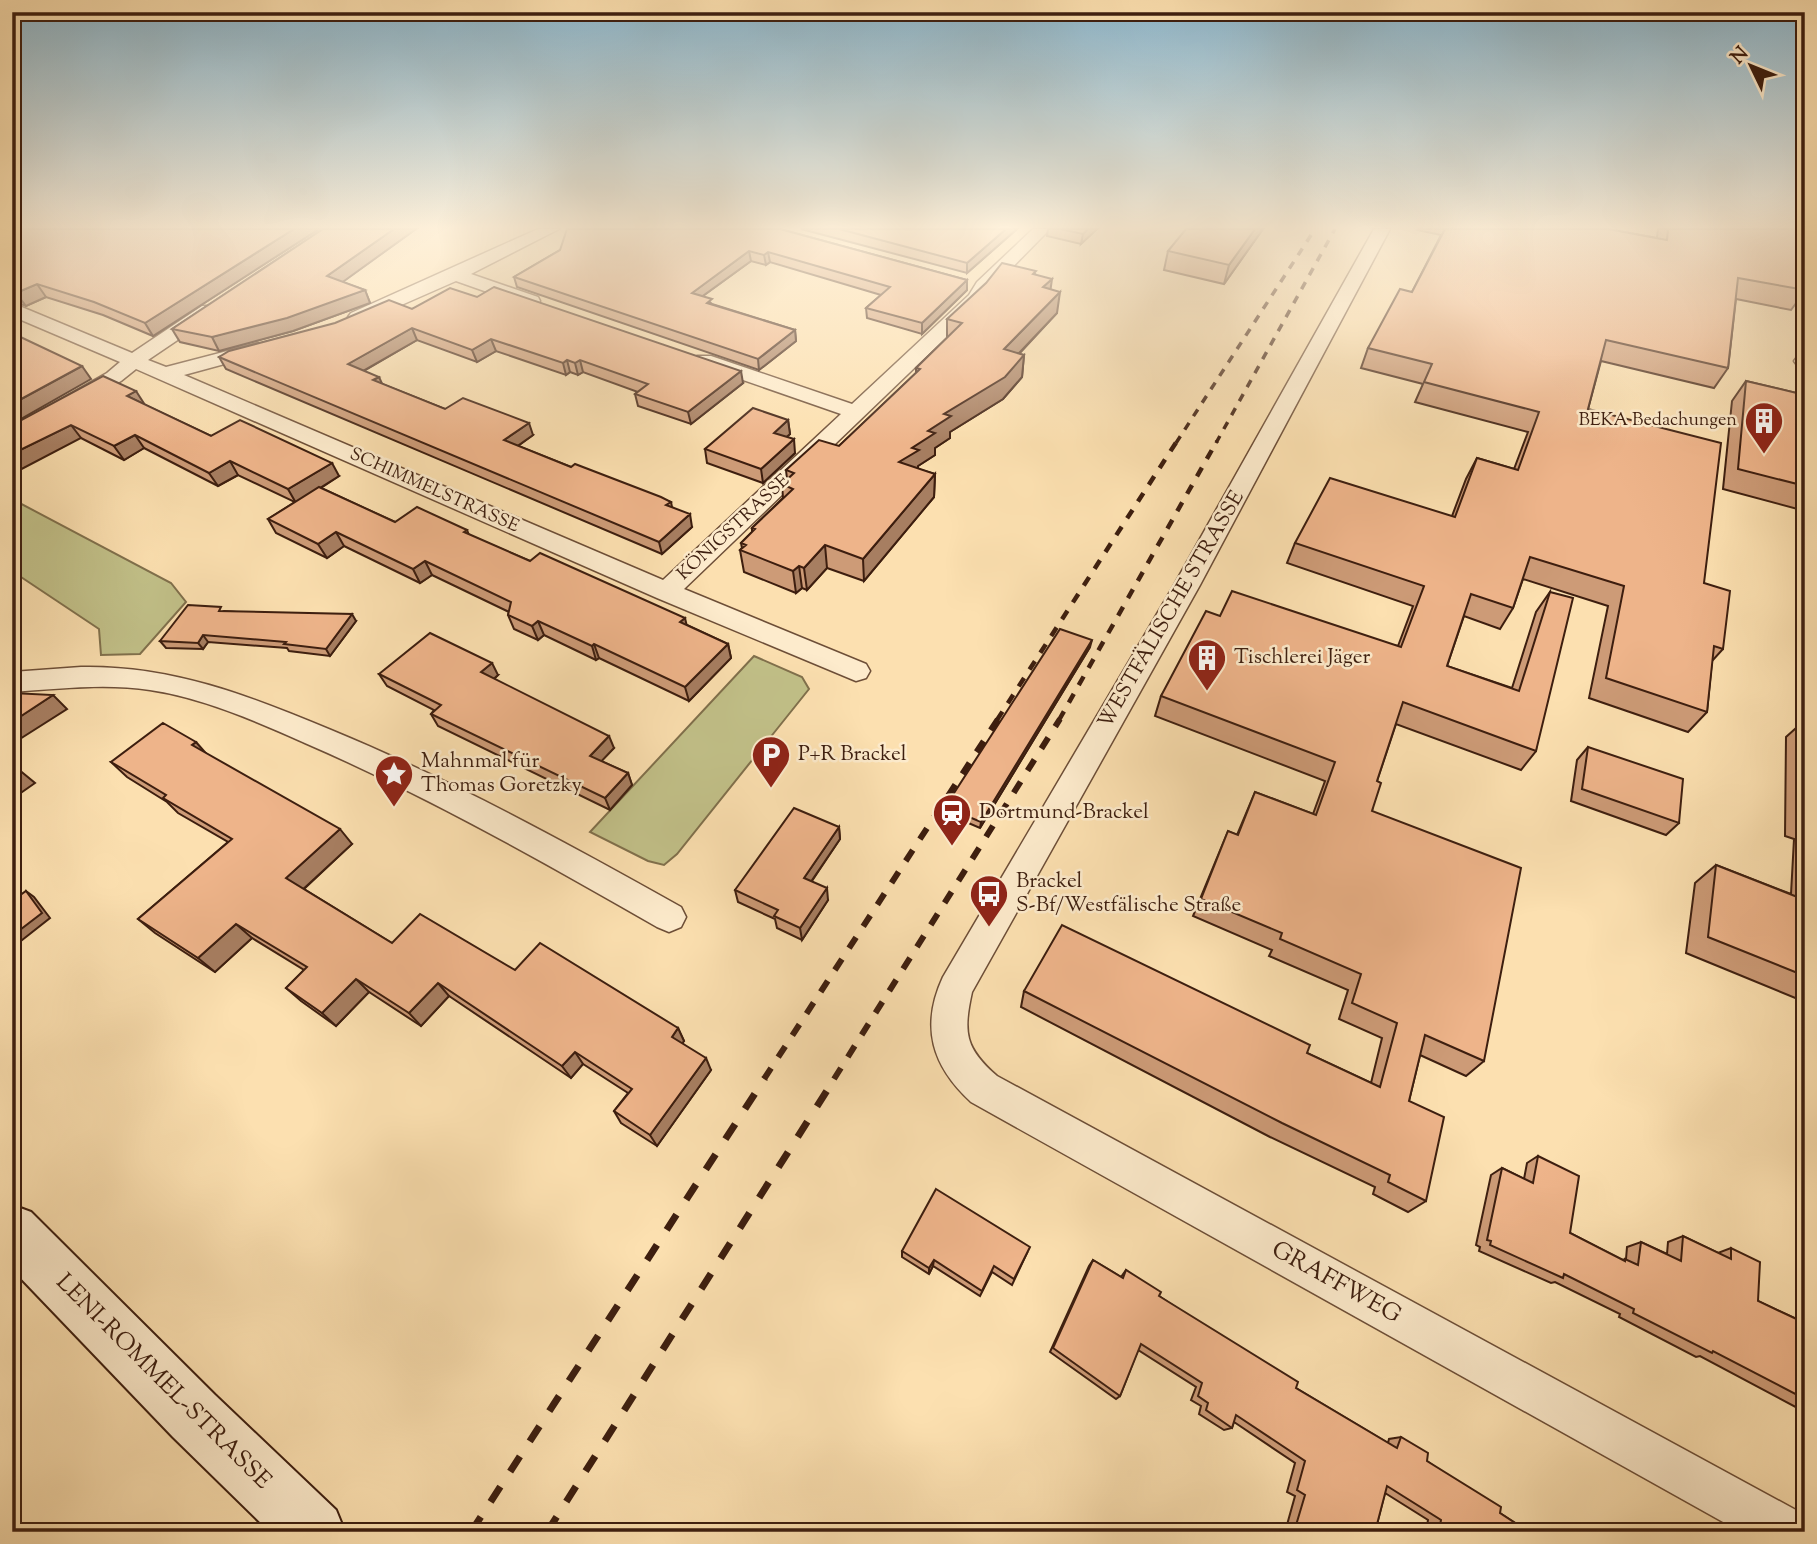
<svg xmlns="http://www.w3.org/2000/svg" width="1817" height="1544" viewBox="0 0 1817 1544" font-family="'Sorts Mill Goudy',serif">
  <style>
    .green { fill: #c2c189; stroke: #80704c; stroke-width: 2 }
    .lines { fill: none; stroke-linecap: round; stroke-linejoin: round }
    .street-casing { stroke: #6d4e37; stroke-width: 3 }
    .secondary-casing { stroke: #3d1e0f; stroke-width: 4 }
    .street { fill: #fdebcc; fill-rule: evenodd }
    .secondary { fill: #fdebcc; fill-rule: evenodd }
    .rail-far3 { stroke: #3d1e0f; stroke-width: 3.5; stroke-dasharray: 8 8; stroke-linecap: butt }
    .rail-far2 { stroke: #3d1e0f; stroke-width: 4.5; stroke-dasharray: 10 10; stroke-linecap: butt }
    .rail-far1 { stroke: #3d1e0f; stroke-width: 6; stroke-dasharray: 13 13; stroke-linecap: butt }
    .rail { stroke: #3d1e0f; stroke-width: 7; stroke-dasharray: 18 18; stroke-linecap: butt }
    .wall { fill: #cd9b77; stroke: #3d1e0f; stroke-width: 2 }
    .shaded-wall { fill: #a77e61; stroke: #3d1e0f; stroke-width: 2 }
    .building { fill: #eeb48a; stroke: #3d1e0f; stroke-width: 2 }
    .labels { text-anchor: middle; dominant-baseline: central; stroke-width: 5; stroke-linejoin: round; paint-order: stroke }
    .far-poi-label { font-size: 18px; fill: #3d1e0f; stroke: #fdebcc; text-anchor: end }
    .far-street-label { font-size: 18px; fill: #3d1e0f; stroke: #fdebcc }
    .street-label { font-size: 21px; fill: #3d1e0f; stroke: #fdebcc }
    .poi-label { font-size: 21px; fill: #3d1e0f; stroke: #fdebcc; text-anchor: start }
    .near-street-label { font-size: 24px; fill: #3d1e0f; stroke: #fdebcc }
  </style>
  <rect width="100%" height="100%" fill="#fce0b0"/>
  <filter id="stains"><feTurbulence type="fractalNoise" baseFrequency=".00286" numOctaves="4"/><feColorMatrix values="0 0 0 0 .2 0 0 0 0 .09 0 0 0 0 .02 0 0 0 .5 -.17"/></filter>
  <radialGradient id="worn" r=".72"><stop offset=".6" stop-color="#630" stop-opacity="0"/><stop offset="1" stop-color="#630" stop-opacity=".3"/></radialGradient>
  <g class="green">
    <polygon points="12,499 171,583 186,602 140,654 101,655 99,629 12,571"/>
    <polygon points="754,656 802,677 809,689 677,854 664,865 648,861 590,832"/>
  </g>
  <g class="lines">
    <g class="street-casing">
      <g id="street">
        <polygon points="538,229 559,229 471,274 538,297 540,301 538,305 524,305 456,281 365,321 358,323 348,317 351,313"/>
        <polygon points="1033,229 1050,229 991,289 983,302 684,589 866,664 870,671 866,678 856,681 657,598 136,369 121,381 12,442 12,427 107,373 120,362 12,316 12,303 132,353 202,306 216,306 218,310 216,314 148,360 166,367 258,343 265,345 268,349 265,353 184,375 663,580 841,414 697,364 694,360 697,356 711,356 852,404 969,295 977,282"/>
        <path d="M1374 229H1390L1200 585 972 992C963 1033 965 1048 997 1076L1805 1515V1532H1741L971 1102C932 1066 920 1027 943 977L1174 585Z"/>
        <polygon points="1769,229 1794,229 1805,232 1805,242 1771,233"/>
        <polygon points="1805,354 1805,367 1797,365 1794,361 1798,356"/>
        <path d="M81 667C171 665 250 696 331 730 452 780 567 843 681 907L686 917 681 927 669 932 657 927C542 861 427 796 305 743 255 721 204 698 150 690 104 683 58 689 12 692V672Z"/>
      </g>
    </g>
    <g class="secondary-casing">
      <polygon id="secondary" points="12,1205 31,1212 215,1395 336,1510 345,1532 270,1532 173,1437 12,1269"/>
    </g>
    <use href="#street" class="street"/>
    <use href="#secondary" class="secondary"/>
    <g class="rail-far3">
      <polyline points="1176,443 1315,229"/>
      <polyline points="1216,443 1335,229"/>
    </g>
    <g class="rail-far2">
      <polyline points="997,720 1177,441"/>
      <polyline points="1059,720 1217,441"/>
    </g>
    <g class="rail-far1">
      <polyline points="764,1079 998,719"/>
      <polyline points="834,1079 1060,719"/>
    </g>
    <g class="rail">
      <polyline points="471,1532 765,1078"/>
      <polyline points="547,1532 835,1078"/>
    </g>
  </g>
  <g class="wall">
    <polygon points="319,229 153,336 103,315 46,297 26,306 13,301 12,301 12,232"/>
    <polygon points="323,229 416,229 342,282 365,290 370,303 293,331 219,351 180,342 172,329"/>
    <polygon points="780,229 967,280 967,290 922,334 867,318 866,308 881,295 770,262 766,265 751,261 703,296 712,304 795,330 796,341 759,370 517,287 514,277 560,250"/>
    <polygon points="801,229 1017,229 967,273"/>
    <polygon points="1048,229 1097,229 1081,244 1047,236"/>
    <polygon points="1263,229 1224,284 1164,270 1168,251"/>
    <polygon points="1418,229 1608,229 1657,238 1658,229 1796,229 1805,291 1791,310 1736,299 1728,368 1714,388 1601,361 1588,409 1704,583 1723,649 1712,661 1707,712 1688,732 1589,698 1608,606 1523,579 1513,608 1500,629 1464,616 1447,666 1512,688 1536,612 1550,592 1536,751 1521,770 1396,724 1377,781 1372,811 1484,1061 1466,1076 1420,1055 1409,1101 1426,1201 1408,1212 1373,1194 1375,1187 1270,1137 1021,1007 1024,991 1307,1053 1371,1083 1382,1038 1339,1019 1348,990 1269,956 1272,950 1193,916 1228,831 1237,835 1255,792 1313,814 1325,781 1155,716 1161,696 1220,616 1398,646 1413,606 1287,563 1295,543 1452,516 1466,479 1477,458 1514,469 1528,432 1415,402 1423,384 1361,368 1368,348 1412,292 1441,235 1417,230"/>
    <polygon points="1035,274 1050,289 1057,313 1019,354 1024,355 1022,377 1003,399 950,432 950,438 935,448 935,455 918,466 918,469 935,474 934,497 864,581 827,568 807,590 802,588 796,593 744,572 740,550 742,548 741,543 752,532 752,528 783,498 782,484 787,479 786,470 839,446 916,373 916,368 947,338 947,319"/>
    <polygon points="477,297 743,383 691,424 638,406 635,394 638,392 583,372 578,375 570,372 566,375 496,351 477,362 417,340 364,371 382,384 445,409 533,435 518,446 571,467 671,502 672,507 692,527 662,554 226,369 219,357 412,309"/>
    <polygon points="1746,381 1805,395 1805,511 1723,489 1732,401"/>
    <polygon points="145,405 211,436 339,476 321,488 395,522 467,530 469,535 530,561 687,625 728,644 731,658 689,701 599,658 596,660 544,635 538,640 514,629 508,615 509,612 432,575 420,583 344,546 327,558 276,533 268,519 295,502 238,475 218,486 144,448 124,460 81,438 12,425"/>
    <polygon points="788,420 790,434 786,437 795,453 763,483 707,463 705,449"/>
    <polygon points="224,611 356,621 330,656 289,651 287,648 208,642 203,649 166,648 160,641"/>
    <polygon points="1090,647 980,828 945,813 945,807"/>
    <polygon points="379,674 498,675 494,679 614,748 601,761 628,773 632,785 610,810 438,726 431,714 434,710 387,686"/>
    <polygon points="1805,720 1805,1002 1686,953 1695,883 1716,865 1791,894 1794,839 1785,836 1786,737"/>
    <polygon points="1588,747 1679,823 1666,835 1571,801 1577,760"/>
    <polygon points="205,753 352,844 304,889 392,943 515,970 678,1028 684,1041 682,1043 711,1070 657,1146 621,1123 614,1111 628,1093 583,1064 571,1078 449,996 421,1026 369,992 336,1026 301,1001 286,988 304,970 252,938 215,972 155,933 138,919 228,842 178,813 167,802 127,777 111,762"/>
    <polygon points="839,827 840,839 812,881 828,900 802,940 777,928 775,919 738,902 735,890"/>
    <polygon points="1538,1156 1570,1233 1622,1260 1626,1259 1627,1247 1641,1242 1667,1254 1668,1242 1683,1236 1718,1253 1731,1248 1758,1301 1805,1323 1805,1412 1700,1356 1696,1357 1619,1317 1620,1314 1555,1282 1551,1283 1479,1251 1480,1247 1476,1245 1491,1175 1502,1168 1524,1179 1527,1163"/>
    <polygon points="902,1251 1027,1253 1012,1285 992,1272 980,1296 933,1266 929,1274 902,1257"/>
    <polygon points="1093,1260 1121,1277 1126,1270 1159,1296 1296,1388 1388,1443 1389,1439 1401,1437 1427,1461 1500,1513 1529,1532 1426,1532 1428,1520 1385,1493 1375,1532 1285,1532 1295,1496 1287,1492 1295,1463 1234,1422 1232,1428 1224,1430 1199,1414 1201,1406 1191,1400 1196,1387 1138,1350 1120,1396 1116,1399 1050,1352 1089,1266"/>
  </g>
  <g class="shaded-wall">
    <polygon points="294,229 319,229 153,336 145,323"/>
    <polygon points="394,229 416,229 333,289 327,276"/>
    <polygon points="1006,229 1017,229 967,273 967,263"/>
    <polygon points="1088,229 1097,229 1081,244 1083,234"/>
    <polygon points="1255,229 1263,229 1224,284 1229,265"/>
    <polygon points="749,251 751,261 693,303 692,293"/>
    <polygon points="768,252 770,262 766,265 764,255"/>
    <polygon points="1052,279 1049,300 1043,287"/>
    <polygon points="967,280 967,290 922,334 922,323"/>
    <polygon points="37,284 46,297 26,306 16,293"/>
    <polygon points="365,290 370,303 293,331 219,351 212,337"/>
    <polygon points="1060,292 1057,313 1002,371 1004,349"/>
    <polygon points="412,328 417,340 354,376 348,364"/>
    <polygon points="795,330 796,341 759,370 758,359"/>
    <polygon points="491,339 496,351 477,362 472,350"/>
    <polygon points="1024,355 1022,377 1003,399 950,432 950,438 935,448 935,455 918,466 918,472 899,462 944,414"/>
    <polygon points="567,360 570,372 566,375 563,363"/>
    <polygon points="580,360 583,372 578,375 575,363"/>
    <polygon points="82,366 91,379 12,424 12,404"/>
    <polygon points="741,371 743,383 691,424 688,412"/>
    <polygon points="379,377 384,388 373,380"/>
    <polygon points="136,391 145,405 127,396"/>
    <polygon points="788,420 790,434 776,446 774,433"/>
    <polygon points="529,423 533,435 509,452 504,440"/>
    <polygon points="71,425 81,438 12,474 12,454"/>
    <polygon points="135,435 144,448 124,460 114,446"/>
    <polygon points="794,439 795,453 763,483 761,469"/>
    <polygon points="230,461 238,475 218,486 209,473"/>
    <polygon points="332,463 339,476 296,503 288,489"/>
    <polygon points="935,474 934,497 864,581 863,559"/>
    <polygon points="690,514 692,527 662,554 659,542"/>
    <polygon points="336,532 344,546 327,558 318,544"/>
    <polygon points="825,545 827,568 807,590 804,568"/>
    <polygon points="425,561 432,575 420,583 413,569"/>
    <polygon points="799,566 802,588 796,593 793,571"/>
    <polygon points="352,614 356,621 330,656 326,649"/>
    <polygon points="685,618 688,631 680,622"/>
    <polygon points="538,621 544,635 538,640 532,626"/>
    <polygon points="203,635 208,642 203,649 198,643"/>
    <polygon points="1092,640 1090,647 980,828 981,822"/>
    <polygon points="594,644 599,658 596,660 592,646"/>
    <polygon points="728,644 731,658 689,701 685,687"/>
    <polygon points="492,663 498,675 487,685 481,672"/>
    <polygon points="53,695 67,709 12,744 12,722"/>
    <polygon points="609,736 614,748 595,768 590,756"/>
    <polygon points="196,742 210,758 192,745"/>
    <polygon points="12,764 35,783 12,799"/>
    <polygon points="628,773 632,785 610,810 605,798"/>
    <polygon points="839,827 840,839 806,889 804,878"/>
    <polygon points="340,829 352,844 299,893 286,878"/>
    <polygon points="827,888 828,900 802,940 800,928"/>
    <polygon points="26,891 34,897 50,918 12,948 12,936"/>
    <polygon points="236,924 252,938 215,972 198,958"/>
    <polygon points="356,979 369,992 336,1026 322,1013"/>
    <polygon points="438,983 449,996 421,1026 409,1013"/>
    <polygon points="678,1028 684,1041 678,1049 672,1037"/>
    <polygon points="575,1052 583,1064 571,1078 562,1066"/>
    <polygon points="706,1058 711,1070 657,1146 650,1135"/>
    <polygon points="934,1260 933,1266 929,1274 929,1268"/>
  </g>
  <g class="building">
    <polygon points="22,229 294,229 145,323 94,302 37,284 16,293 12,291 12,232"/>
    <polygon points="323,229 394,229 327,276 365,290 287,318 212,337 172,329"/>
    <polygon points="567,229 780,229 967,280 922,323 866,308 890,287 768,252 764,255 749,251 692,293 712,299 707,303 795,330 758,359 514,277 560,250"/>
    <polygon points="839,229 1006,229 967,263"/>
    <polygon points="1060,229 1088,229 1083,234"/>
    <polygon points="1186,229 1255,229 1229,265 1168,251"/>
    <polygon points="1445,229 1608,229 1667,240 1668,229 1796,229 1805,290 1738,278 1728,368 1606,340 1588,409 1721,443 1704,583 1730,591 1723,649 1714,646 1707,712 1606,678 1624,586 1530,557 1513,608 1471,594 1447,666 1519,691 1550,592 1573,598 1536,751 1403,702 1377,781 1381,783 1372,811 1521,868 1484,1061 1425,1035 1409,1101 1444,1117 1426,1201 1388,1182 1390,1175 1282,1123 1024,991 1062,925 1310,1045 1307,1053 1380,1087 1397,1023 1352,1003 1361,974 1280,939 1282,933 1201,899 1228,831 1238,835 1255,792 1316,815 1335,762 1161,696 1206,611 1220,616 1232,591 1401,647 1424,586 1295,543 1330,478 1455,517 1477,458 1518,470 1539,412 1424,382 1432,364 1368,348 1400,289 1412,292"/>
    <polygon points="1002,263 1036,271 1033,274 1052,279 1043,287 1060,292 1004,349 1024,355 1005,377 944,414 951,416 928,431 935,433 912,448 919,450 899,462 935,474 863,559 825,545 804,568 799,566 793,571 740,550 746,545 741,543 755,529 752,528 793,489 782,484 794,473 786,470 819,440 839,446 920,369 916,368 962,323 947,319 986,283"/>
    <polygon points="494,287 741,371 688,412 635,394 648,384 580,360 575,363 567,360 563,363 491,339 472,350 412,328 348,364 379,377 373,380 445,409 463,398 529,423 504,440 571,467 575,464 661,497 671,502 666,505 690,514 659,542 219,357 229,351 335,323 389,300 412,309 450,288 477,297"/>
    <polygon points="12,333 82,366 12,404"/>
    <polygon points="103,376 136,391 127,396 211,436 240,420 332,463 288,489 230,461 209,473 135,435 114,446 71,425 12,454 12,425"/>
    <polygon points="1746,381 1805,395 1805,486 1738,469"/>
    <polygon points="753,408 788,420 774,433 794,439 761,469 705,449"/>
    <polygon points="319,487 395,522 417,507 467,530 464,532 530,561 540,553 685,618 680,622 728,644 685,687 594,644 592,646 538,621 532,626 508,615 511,602 425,561 413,569 336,532 318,544 268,519"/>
    <polygon points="188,605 221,607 219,611 352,614 326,649 284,644 286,642 203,635 198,643 160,641"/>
    <polygon points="1060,629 1092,640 981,822 945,807"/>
    <polygon points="430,633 492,663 481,672 609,736 590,756 628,773 605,798 431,714 441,705 379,674"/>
    <polygon points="12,693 53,695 12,722"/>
    <polygon points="163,723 196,742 192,745 340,829 286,878 392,943 420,914 515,970 540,943 678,1028 672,1037 706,1058 650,1135 614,1111 632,1089 575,1052 562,1066 438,983 409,1013 356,979 322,1013 286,988 307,967 236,924 198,958 138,919 232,839 163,798 166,795 111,762"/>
    <polygon points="1588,747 1683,779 1679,823 1582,789"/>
    <polygon points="794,808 839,827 804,878 827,888 800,928 774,916 778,910 735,890"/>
    <polygon points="1716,865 1805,900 1805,976 1708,937"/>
    <polygon points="26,891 42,913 12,936 12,901"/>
    <polygon points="1538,1156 1579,1176 1570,1233 1625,1261 1625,1259 1638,1265 1641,1242 1681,1261 1683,1236 1731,1259 1731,1248 1760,1262 1758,1301 1805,1323 1805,1399 1713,1351 1712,1353 1633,1313 1634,1309 1564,1274 1563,1278 1490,1245 1491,1241 1487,1240 1502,1168 1533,1183"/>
    <polygon points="936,1189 1030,1247 1014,1279 994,1266 982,1291 934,1260 929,1268 902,1251"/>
    <polygon points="1093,1260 1123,1278 1126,1270 1161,1292 1159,1296 1298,1382 1296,1388 1397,1448 1401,1437 1428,1453 1427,1461 1501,1507 1500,1513 1529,1532 1439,1532 1441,1520 1387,1486 1375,1532 1360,1532 1357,1530 1357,1532 1294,1532 1305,1495 1297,1490 1305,1461 1236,1415 1232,1428 1206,1410 1208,1403 1198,1396 1202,1383 1141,1344 1120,1396 1053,1348"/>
  </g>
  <linearGradient id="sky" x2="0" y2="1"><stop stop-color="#8bb8d0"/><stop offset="0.51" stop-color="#fef1db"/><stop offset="1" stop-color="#fef1db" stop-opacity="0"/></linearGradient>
  <rect width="1817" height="445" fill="url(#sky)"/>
  <defs>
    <g id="building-pin" transform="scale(2.0125)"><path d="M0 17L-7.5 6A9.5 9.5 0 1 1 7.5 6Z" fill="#8f2418" stroke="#fdebcc"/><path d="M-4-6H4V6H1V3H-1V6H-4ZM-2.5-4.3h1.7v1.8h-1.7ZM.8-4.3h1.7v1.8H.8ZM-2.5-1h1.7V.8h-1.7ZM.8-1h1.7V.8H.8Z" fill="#fff"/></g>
    <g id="parking-pin" transform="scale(2.0125)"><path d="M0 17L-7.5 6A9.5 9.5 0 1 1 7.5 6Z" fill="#8f2418" stroke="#fdebcc"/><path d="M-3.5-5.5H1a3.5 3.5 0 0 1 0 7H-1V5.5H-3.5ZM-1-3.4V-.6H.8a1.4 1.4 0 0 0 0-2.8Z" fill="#fff"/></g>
    <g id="sight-pin" transform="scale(2.0125)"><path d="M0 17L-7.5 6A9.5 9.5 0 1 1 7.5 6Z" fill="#8f2418" stroke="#fdebcc"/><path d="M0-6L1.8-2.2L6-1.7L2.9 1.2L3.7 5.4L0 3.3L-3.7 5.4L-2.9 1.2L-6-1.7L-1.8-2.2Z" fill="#fff"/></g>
    <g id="station-pin" transform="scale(2.0125)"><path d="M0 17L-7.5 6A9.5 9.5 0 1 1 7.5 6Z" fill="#8f2418" stroke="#fdebcc"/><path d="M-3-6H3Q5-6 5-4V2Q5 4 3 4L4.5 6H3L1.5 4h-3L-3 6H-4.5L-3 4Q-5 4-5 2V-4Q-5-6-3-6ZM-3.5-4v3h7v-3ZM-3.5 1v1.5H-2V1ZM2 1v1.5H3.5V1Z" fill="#fff"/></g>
    <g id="bus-pin" transform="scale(2.0125)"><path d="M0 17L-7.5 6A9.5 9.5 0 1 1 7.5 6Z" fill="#8f2418" stroke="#fdebcc"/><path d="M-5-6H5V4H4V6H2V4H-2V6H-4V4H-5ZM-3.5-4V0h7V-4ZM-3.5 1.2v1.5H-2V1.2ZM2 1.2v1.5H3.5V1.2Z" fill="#fff"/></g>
  </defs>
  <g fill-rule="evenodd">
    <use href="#building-pin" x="1764" y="421"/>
    <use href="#building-pin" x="1207" y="658"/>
    <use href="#parking-pin" x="771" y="755"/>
    <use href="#sight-pin" x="394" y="774"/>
    <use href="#station-pin" x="952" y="813"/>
    <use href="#bus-pin" x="989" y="894"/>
  </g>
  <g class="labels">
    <g class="far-poi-label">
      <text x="1737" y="421">BEKA Bedachungen</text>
    </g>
    <g class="far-street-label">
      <text transform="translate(434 491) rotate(24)">SCHIMMELSTRASSE</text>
      <text transform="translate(734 528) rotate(-43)">KÖNIGSTRASSE</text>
    </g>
    <g class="street-label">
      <text transform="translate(1172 610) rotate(-60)">WESTFÄLISCHE STRASSE</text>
    </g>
    <g class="poi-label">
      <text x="1234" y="658">Tischlerei Jäger</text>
      <text x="798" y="755">P+R Brackel</text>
      <text x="421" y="762">Mahnmal für<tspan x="421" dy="24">Thomas Goretzky</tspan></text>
      <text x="979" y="813">Dortmund-Brackel</text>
      <text x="1016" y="882">Brackel<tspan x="1016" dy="24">S-Bf/Westfälische Straße</tspan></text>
    </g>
    <g class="near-street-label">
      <text transform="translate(1336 1283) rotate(29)">GRAFFWEG</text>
      <text transform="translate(163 1382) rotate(45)">LENI-ROMMEL-STRASSE</text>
    </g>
  </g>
  <rect width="1817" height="1544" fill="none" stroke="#fce0b0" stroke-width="42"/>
  <rect x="14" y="14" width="1789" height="1516" fill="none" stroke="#3d1e0f" stroke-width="3.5"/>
  <rect x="21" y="21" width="1775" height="1502" fill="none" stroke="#3d1e0f" stroke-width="2"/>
  <g transform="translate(1751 66) rotate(313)" stroke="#fdebcc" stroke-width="5" paint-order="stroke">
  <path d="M0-5L12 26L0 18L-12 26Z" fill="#3d1e0f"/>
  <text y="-10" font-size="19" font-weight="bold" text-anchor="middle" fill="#3d1e0f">N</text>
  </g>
  <rect width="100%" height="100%" filter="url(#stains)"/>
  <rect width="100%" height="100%" fill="url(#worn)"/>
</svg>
